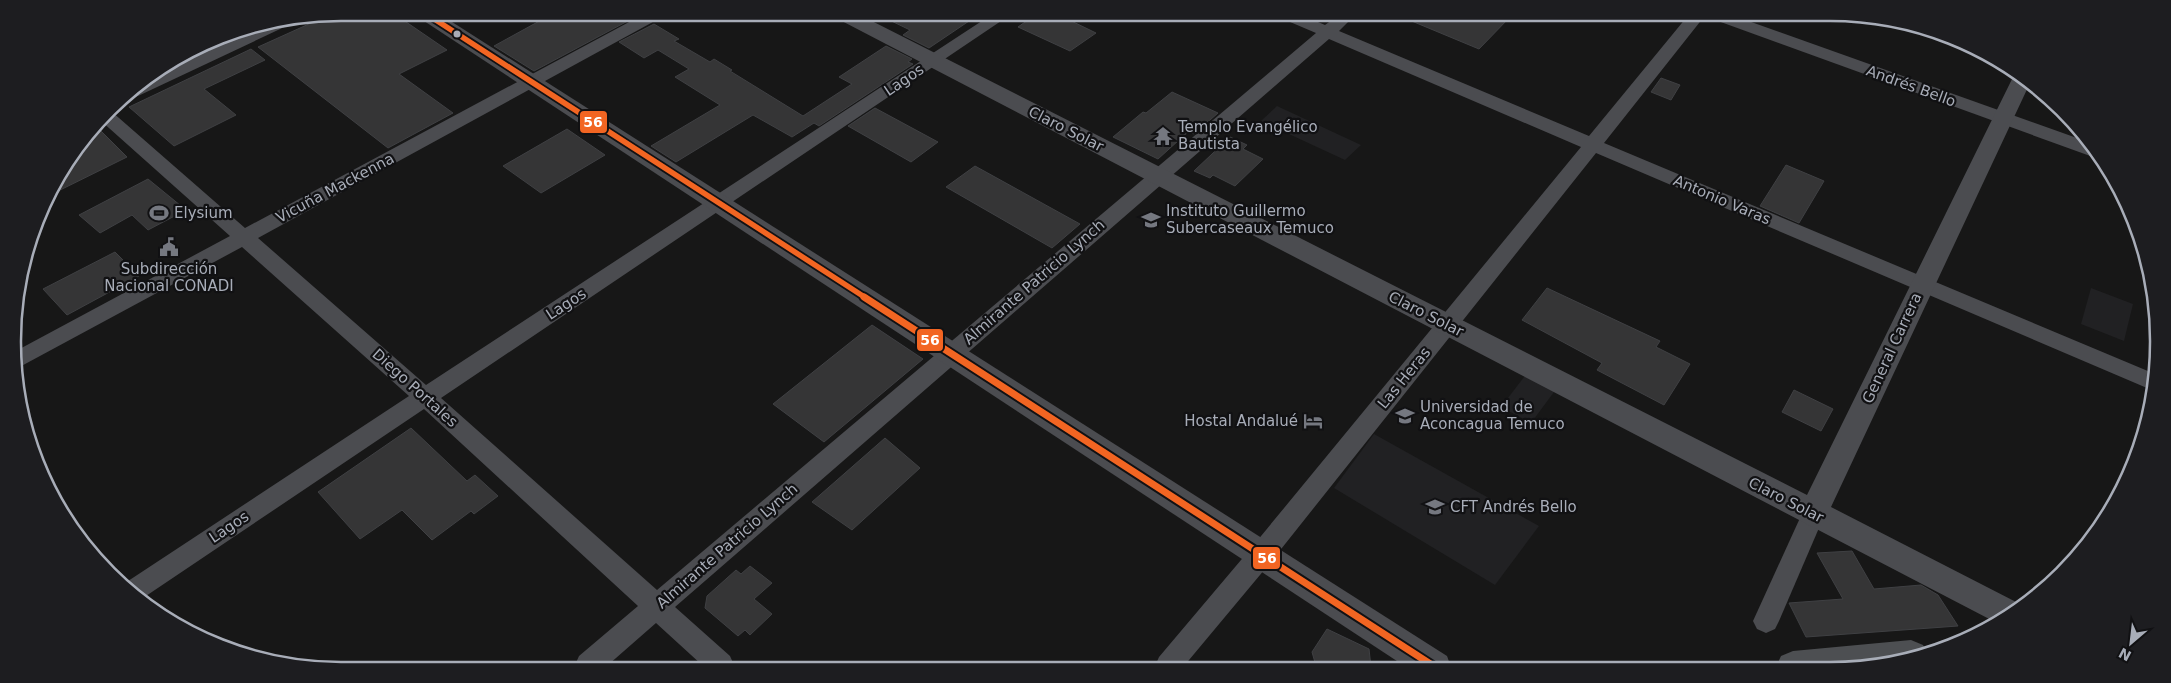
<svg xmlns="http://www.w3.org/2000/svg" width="2171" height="683" viewBox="0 0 2171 683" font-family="'DejaVu Sans',sans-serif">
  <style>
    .built { fill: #212123 }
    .building { fill: #353536; stroke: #3f4043 }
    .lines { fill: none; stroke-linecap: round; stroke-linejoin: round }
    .minor { fill: #4b4c50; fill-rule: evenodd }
    .tertiary { fill: #4b4c50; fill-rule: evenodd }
    .primary { fill: #4d4f52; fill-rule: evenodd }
    .bus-1-far1-casing { stroke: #111113; stroke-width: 9 }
    .bus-1-casing { stroke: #111113; stroke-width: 11 }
    .bus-1-far1 { stroke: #f26522; stroke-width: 5.5 }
    .bus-1 { stroke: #f26522; stroke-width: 7 }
    .bus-dot { fill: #a8adb8; stroke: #111113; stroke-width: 2 }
    .labels { text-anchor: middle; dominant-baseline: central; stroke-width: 4.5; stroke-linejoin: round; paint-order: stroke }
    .street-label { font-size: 15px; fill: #a8adb8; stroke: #111113 }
    .poi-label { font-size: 15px; fill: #a8adb8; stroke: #111113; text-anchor: start }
    .rim { fill: none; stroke: #a8adb8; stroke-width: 2.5 }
    .line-badge { stroke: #111113; stroke-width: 2 }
    .badge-label { font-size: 14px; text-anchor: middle; font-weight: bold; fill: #fff }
  </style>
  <rect width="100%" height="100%" fill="#171717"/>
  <g class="built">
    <polygon points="1277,106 1361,145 1345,160 1261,121"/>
    <polygon points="2091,288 2133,304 2124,341 2081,324"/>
    <polygon points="1528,372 1557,388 1531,423 1501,407"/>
    <polygon points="1374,434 1539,526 1495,585 1334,488"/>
  </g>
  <g class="building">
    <polygon points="342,12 393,13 447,50 399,74 453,113 388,148 258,47 331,14"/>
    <polygon points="554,13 637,14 639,15 534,71 494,46"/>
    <polygon points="879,15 978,15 929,48 903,35 910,30"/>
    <polygon points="1035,15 1059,15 1096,33 1070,51 1018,27"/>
    <polygon points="1402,17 1510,17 1479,49"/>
    <polygon points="654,24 679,39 674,41 710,62 714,59 732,70 730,71 803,116 852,84 839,77 886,46 912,59 908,62 913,64 819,126 814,123 792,137 753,115 676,162 651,146 720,105 675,77 689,69 658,50 644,58 619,42"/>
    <polygon points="251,49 265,60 204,89 236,115 174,146 129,107"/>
    <polygon points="1661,78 1680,85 1671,100 1651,92"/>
    <polygon points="1172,92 1218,113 1194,134 1189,131 1158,159 1113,137 1143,112 1146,113"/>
    <polygon points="875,108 938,142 911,162 848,126"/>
    <polygon points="95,125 127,157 46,197 80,141"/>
    <polygon points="567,129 605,155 541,193 503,166"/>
    <polygon points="1230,137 1247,145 1243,149 1263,159 1235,186 1213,175 1210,178 1194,171"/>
    <polygon points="1786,165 1824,181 1799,223 1760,206"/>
    <polygon points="975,166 1080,224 1052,248 946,187"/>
    <polygon points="148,179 186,210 148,230 132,215 100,233 79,215"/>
    <polygon points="115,252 139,276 67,315 43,289"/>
    <polygon points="1547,288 1660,341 1656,347 1690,364 1664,405 1597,370 1602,363 1522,320"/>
    <polygon points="872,325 923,359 824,442 773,404"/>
    <polygon points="1794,390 1833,409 1821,431 1782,412"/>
    <polygon points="411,428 467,481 475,475 498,496 474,514 471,511 432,540 402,510 360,539 318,492"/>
    <polygon points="885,438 920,468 852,530 812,502"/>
    <polygon points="1852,551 1874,589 1921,585 1938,595 1958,626 1806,637 1789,603 1843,599 1817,553"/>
    <polygon points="750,566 772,583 754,599 772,614 750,635 745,630 738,636 705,608 707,596 736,570 741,574"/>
    <polygon points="1327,629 1369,649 1371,667 1316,666 1312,652"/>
  </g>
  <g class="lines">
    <g class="minor">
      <polygon points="644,14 664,14 662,17 258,238 426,385 991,15 1010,15 441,398 657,590 1316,33 1283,19 1281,16 1304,16 1325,25 1336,17 1353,17 1339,31 1589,136 1686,18 1703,18 1604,143 2155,374 2154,391 1596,153 1270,563 1184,666 1155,666 1159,657 1252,547 1581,147 1329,39 675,607 730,656 734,665 702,665 656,623 608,665 575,665 579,656 638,606 424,409 140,600 122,585 409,396 242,247 14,370 14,352 230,236 100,120 109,111 111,111 245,228"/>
      <polygon points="1716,18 1740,18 2091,143 2102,158 2093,157 1718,21"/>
      <polygon points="1813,504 1821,507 1825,514 1779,621 1775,629 1766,633 1757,629 1753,621 1805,507"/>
    </g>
    <g class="tertiary">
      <polygon points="415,13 438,13 1447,656 1451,667 1406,667 418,17"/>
      <polygon points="835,15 860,15 1807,495 2016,71 2030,83 1831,507 2020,604 1995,622 838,19"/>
      <path d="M297 17 295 22 138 96 130 98 123 96C132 89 143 83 152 77 193 52 249 22 297 17Z"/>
    </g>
    <polygon class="primary" points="1911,640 1923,645 1926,651 1873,668 1776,667 1781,656 1793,651"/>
    <g class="bus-1-far1-casing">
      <polyline id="bus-1-far1" points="425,13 866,298"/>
    </g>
    <g class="bus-1-casing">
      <polyline id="bus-1" points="864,297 1435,667"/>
    </g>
    <use href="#bus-1-far1" class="bus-1-far1"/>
    <use href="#bus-1" class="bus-1"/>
  </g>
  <defs>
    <g id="temple-bare" transform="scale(1.5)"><path d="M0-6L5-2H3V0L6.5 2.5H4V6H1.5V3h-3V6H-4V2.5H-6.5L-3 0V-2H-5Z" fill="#757880" stroke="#111113" stroke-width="2.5" paint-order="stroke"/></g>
    <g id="stadium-bare" transform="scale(1.5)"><path d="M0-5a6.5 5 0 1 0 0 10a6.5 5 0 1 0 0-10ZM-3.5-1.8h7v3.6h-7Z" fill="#757880" stroke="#111113" stroke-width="2.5" paint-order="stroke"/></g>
    <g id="university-bare" transform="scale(1.5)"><path d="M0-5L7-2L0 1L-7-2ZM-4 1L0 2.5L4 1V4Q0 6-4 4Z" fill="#757880" stroke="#111113" stroke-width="2.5" paint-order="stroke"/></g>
    <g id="civic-bare" transform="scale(1.5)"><path d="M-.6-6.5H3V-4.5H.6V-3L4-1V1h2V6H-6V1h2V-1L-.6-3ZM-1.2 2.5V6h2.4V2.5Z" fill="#757880" stroke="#111113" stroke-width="2.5" paint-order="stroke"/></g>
    <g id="hotel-bare" transform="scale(1.5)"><path d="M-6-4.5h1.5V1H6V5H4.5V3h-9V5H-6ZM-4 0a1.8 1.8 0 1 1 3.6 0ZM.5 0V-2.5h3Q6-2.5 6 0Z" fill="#757880" stroke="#111113" stroke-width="2.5" paint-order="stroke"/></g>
  </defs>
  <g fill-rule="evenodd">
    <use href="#temple-bare" x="1163" y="136"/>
    <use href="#stadium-bare" x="159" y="213"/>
    <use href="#university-bare" x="1151" y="220"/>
    <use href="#civic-bare" x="169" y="247"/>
    <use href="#university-bare" x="1405" y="416"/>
    <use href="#hotel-bare" x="1313" y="421"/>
    <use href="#university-bare" x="1435" y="507"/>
  </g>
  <circle class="bus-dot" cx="457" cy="34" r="4.5"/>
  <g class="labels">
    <g class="street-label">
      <text transform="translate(904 80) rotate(-34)">Lagos</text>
      <text transform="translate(1911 86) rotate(20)">Andrés Bello</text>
      <text transform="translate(1066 129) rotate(27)">Claro Solar</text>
      <text transform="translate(335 188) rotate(-28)">Vicuña Mackenna</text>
      <text transform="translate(1722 200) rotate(23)">Antonio Varas</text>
      <text transform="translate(1034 282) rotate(-41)">Almirante Patricio Lynch</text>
      <text transform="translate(566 304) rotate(-33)">Lagos</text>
      <text transform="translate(1426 314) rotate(27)">Claro Solar</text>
      <text transform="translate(1892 348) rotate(-65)">General Carrera</text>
      <text transform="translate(1404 378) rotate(-51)">Las Heras</text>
      <text transform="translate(415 388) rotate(42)">Diego Portales</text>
      <text transform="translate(1786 500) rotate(27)">Claro Solar</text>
      <text transform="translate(229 527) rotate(-34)">Lagos</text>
      <text transform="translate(727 546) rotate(-41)">Almirante Patricio Lynch</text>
    </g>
    <g class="poi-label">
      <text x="1178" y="127">Templo Evangélico<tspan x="1178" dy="17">Bautista</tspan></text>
      <text x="1166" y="211">Instituto Guillermo<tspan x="1166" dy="17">Subercaseaux Temuco</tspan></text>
      <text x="174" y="213">Elysium</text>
      <text x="169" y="269" text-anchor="middle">Subdirección<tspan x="169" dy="17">Nacional CONADI</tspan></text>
      <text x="1420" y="407">Universidad de<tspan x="1420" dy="17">Aconcagua Temuco</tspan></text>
      <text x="1298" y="421" text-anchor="end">Hostal Andalué</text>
      <text x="1450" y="507">CFT Andrés Bello</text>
    </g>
  </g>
  <path d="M0 0H2171V683H0ZM341 21H1830A320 320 0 0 1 2150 341V342A320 320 0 0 1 1830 662H341A320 320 0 0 1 21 342V341A320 320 0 0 1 341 21Z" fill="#1d1d20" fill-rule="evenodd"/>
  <path class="rim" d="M341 21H1830A320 320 0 0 1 2150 341V342A320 320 0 0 1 1830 662H341A320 320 0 0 1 21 342V341A320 320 0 0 1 341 21Z"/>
  <g class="line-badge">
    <rect x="579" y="110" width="29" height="24" rx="5" fill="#f26522"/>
    <rect x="916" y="328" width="28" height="24" rx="5" fill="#f26522"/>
    <rect x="1252" y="546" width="29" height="24" rx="5" fill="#f26522"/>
  </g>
  <g class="badge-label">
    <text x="593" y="127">56</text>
    <text x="930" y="345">56</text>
    <text x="1267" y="563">56</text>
  </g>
  <g transform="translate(2131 643) rotate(208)" stroke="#111113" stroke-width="4" paint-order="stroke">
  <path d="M0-4L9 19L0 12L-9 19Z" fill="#a8adb8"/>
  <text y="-8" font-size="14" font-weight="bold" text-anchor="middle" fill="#a8adb8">N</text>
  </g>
</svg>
